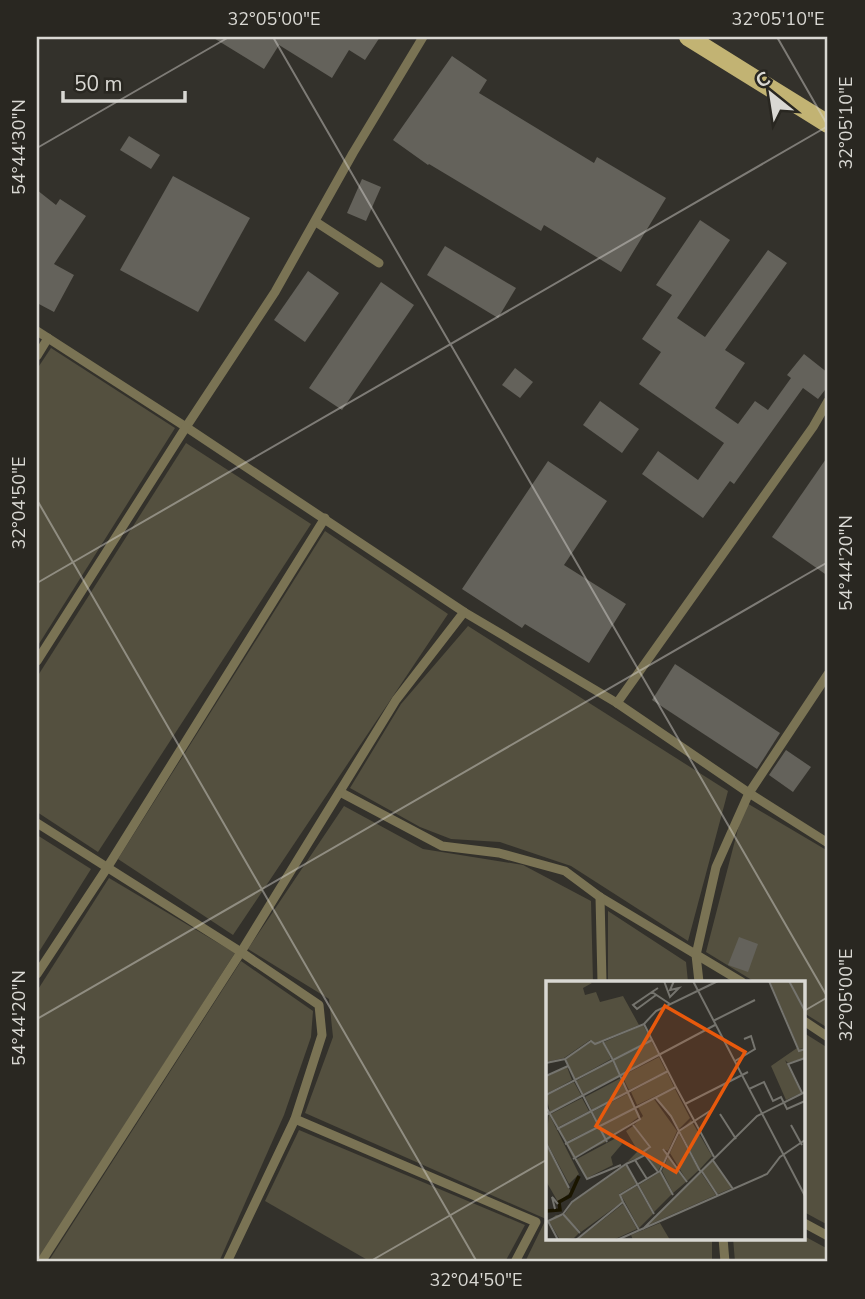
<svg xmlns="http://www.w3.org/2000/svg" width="865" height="1299" viewBox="0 0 865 1299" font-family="'Nunito Sans',sans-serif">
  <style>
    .green { fill: #54503f }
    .building { fill: #64625b }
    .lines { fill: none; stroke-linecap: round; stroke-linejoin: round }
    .service { stroke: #7a7354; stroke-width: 9 }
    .primary { stroke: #c2b373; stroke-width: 18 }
    .ticks { fill: none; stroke: #d9d8d3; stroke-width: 2; stroke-opacity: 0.45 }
    .inset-river { fill: none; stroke: #1a1500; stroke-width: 3.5 }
    .inset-road { fill: none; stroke: #75746e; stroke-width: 2 }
    .view { fill: #e8590c; fill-opacity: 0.15; stroke: #e8590c; stroke-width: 3.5 }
    .inset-edge { fill: none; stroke: #d9d8d3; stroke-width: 3.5 }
    .neatline { fill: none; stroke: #d9d8d3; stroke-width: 2.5 }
    .ticks-label { font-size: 18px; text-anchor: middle; fill: #d9d8d3 }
  </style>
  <rect width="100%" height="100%" fill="#33312b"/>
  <g class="green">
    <polygon points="51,348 175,428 37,647 37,369"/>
    <polygon points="186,443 311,524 98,852 37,812 37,677"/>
    <polygon points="325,531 448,614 233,935 118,859"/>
    <polygon points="468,626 728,791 688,941 571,866 500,842 451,839 420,827 350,788 401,704"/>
    <polygon points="745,802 828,851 828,1028 804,1013 804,982 755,982 706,952"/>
    <polygon points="344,806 423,849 523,865 591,901 593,982 548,982 548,1238 712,1238 712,1262 525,1262 546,1219 305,1113 333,1037 329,999 248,949"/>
    <polygon points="37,835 91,869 37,955"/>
    <polygon points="109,878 235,953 37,1262 37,991"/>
    <polygon points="608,911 686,962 688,982 608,982"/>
    <polygon points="241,961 313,1011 311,1037 284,1115 219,1262 48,1262"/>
    <polygon points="804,1033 828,1048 828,1225 804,1212"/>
    <polygon points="299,1130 525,1225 505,1262 371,1262 265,1201"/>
    <polygon points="804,1236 828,1249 828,1262 735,1262 733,1238 804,1238"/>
  </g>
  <g class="building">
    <polygon points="212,37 380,37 365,60 349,50 332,78 279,45 264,69"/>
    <polygon points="452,56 487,80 479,93 594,163 597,157 666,198 621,272 544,225 541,231 429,164 428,165 393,140"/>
    <polygon points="129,136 160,155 151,169 120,150"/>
    <polygon points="173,176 250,218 198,312 120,270"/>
    <polygon points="362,179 381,187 366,221 347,213"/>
    <polygon points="37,190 56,205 60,199 86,216 54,264 74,275 54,312 37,303"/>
    <polygon points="700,220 730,240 677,318 705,337 768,250 787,263 725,350 745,363 715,408 738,424 755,401 768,410 791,378 787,375 804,354 828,373 828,386 818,399 803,388 734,484 730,481 703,518 642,474 658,451 698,480 724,443 639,384 661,352 642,339 672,295 656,285"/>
    <polygon points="445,246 516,288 498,318 427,275"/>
    <polygon points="308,271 339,293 305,342 274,320"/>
    <polygon points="381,282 414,305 342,410 309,388"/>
    <polygon points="515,368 533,382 520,398 502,385"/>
    <polygon points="600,401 639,429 622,453 583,425"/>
    <polygon points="828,456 828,576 772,537"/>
    <polygon points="548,461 607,501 564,565 626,604 589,663 525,624 522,628 462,589"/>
    <polygon points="675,664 780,733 757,769 652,700"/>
    <polygon points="786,750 811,767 793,792 769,775"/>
    <polygon points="739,937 758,944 748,972 728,965"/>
  </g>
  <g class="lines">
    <g class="service">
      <polyline points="316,222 379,263"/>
      <polyline points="37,331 186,427 464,612 396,700 241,952 41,1262"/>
      <polyline points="37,356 48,338"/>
      <polyline points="464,612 617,703 749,793 828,843"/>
      <polyline points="37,661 186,427 275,292 353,153 423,37"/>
      <polyline points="617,703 813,427 828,401"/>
      <polyline points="340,792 442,846 499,853 565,871 600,897 742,982"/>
      <polyline points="37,823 241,952 319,1005 322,1035 295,1119 227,1262"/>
      <polyline points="600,897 602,982"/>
      <polyline points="37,974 107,868 325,518"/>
      <polyline points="699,982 696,955 716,867 749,793 828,674"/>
      <polyline points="804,1021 828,1037"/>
      <polyline points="295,1119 536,1222 515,1262"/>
      <polyline points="804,1223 828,1236"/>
      <polyline points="723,1238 725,1262"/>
    </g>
    <polyline class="primary" points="688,37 828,124"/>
  </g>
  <path class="ticks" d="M273 37 828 998M777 37 828 126M37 148 229 37M37 500 477 1262M37 583 828 126M804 1011 828 997M37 1019 828 562M369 1262 548 1159"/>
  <g transform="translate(546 981)">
    <rect width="259" height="259" fill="#33312b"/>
    <path d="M0 0H42L46 2 37 7 39 14 50 11 54 21 77 15 93 44 49 62 44 59 18 77 0 81ZM224 0H259V67L253 68ZM97 44 105 59 67 78 58 61ZM105 60 113 74 75 94 67 79ZM45 61 57 62 65 78 29 98 20 78ZM251 67 259 69V77L242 82 239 79 255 112 240 119 225 85ZM113 76 120 90 83 109 76 95ZM66 80 74 94 37 113 30 100ZM21 86 26 99 0 113V96ZM121 91 128 106 91 124 85 111ZM75 97 82 110 46 129 39 116ZM28 101 35 114 4 131 0 115ZM129 108 144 137 133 148 110 116ZM83 112 94 135 61 160 46 131ZM36 117 43 130 12 146 5 133ZM108 118 131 150 122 170 117 168 122 172 112 190 98 171 104 167 88 144 97 135 92 126ZM44 131 52 145 20 161 13 148ZM3 133 33 193 23 203 0 160ZM145 139 166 175 154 188 134 150ZM87 145 103 166 98 174 81 181 92 170 80 150ZM53 146 60 161 27 177 20 163ZM133 153 153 189 141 200 124 172ZM72 156 76 163 65 176 67 184 41 197 29 179ZM0 164 25 211 12 221 0 200ZM123 174 140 201 127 212 116 190ZM166 178 186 207 172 213 155 189ZM80 184 90 203 73 213 76 221 35 251 18 234 27 221ZM154 190 170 214 100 245ZM114 191 126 213 108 231 93 204ZM91 205 107 233 93 247 75 214ZM77 223 91 248 67 259H31ZM10 234 18 235 33 252 28 257 14 259 3 240ZM114 242 124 259H87L85 254Z" fill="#54503f"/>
    <path class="inset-river" d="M0 230 14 229 13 221 24 215 33 195"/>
    <path class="inset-road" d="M118 0 124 16 133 7 124 9 128 0M147 0 259 215M223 0 253 70 259 68M243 0 259 30M112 7 106 11 124 23M106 11 87 24 91 28 110 14M167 40 209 19M98 43 110 30 172 0M19 78 29 99 67 79 57 61M189 80 209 68 205 55 198 58M0 82 19 78 45 60 49 63 98 43 130 106 19 163M0 95 22 85M130 106 168 176M203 108 218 101 227 120 235 116 241 128 259 120M256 112 242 83 259 77M0 114 29 99 61 161M109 116 125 135 154 190M139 123 202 91M0 126 41 198 75 184M174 133 190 158M0 134 169 44M87 144 104 166 97 171 99 174M245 144 256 164M11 148 122 90M0 162 23 207M117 168 141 201M27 178 94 138 67 79 106 59M166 178 187 208M89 179 99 174 112 191M80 183 89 179 101 198M155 189 172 215M127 214 114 190 133 150 167 128M77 221 74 214 114 190M9 228 6 216 12 223M17 233 26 221 80 183 108 233M2 240 12 259M0 241 17 233 34 252M97 248 211 135 259 111M30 259 77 221 93 249M71 259 221 193 234 176 259 159"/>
    <path class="view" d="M119 25 199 71 130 191 50 145Z"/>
    <rect width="259" height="259" class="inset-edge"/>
  </g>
  <rect width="865" height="1299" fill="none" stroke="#292721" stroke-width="77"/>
  <g transform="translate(771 94) rotate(330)" stroke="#292721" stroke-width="5" paint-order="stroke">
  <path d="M0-5L12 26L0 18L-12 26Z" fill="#d9d8d3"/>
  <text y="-10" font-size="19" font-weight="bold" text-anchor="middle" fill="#d9d8d3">С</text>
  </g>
  <path d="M63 91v10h122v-10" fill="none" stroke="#d9d8d3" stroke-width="3.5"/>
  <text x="74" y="91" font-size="21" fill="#d9d8d3" stroke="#292721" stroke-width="5" paint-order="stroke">50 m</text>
  <rect x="38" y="38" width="788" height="1222" class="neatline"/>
  <g class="ticks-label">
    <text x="274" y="25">32°05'00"E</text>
    <text x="778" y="25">32°05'10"E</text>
    <text transform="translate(846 123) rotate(-90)" y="6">32°05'10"E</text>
    <text transform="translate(19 147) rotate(-90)" y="6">54°44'30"N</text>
    <text transform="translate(19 503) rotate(-90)" y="6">32°04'50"E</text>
    <text transform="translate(846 563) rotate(-90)" y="6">54°44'20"N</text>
    <text transform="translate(846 995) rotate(-90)" y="6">32°05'00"E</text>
    <text transform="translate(19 1018) rotate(-90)" y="6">54°44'20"N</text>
    <text x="476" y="1286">32°04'50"E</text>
  </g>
</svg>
